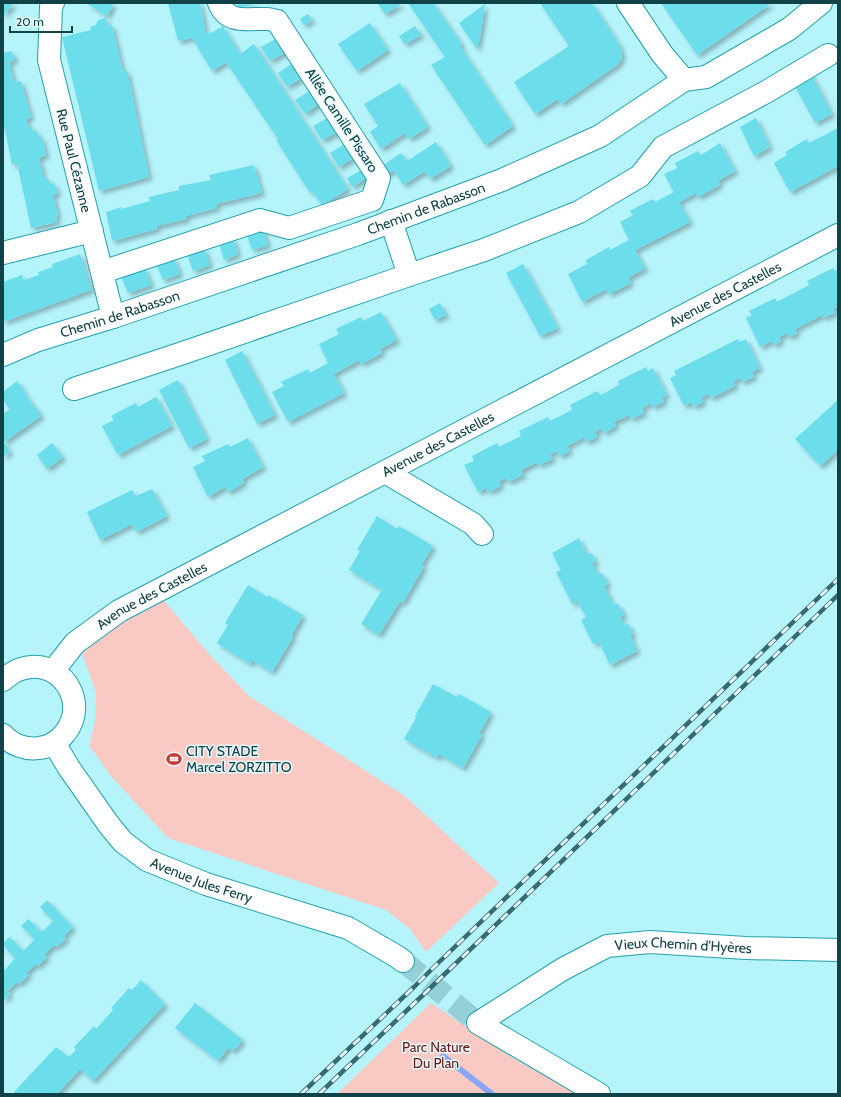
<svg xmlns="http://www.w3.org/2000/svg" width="841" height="1097" viewBox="0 0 841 1097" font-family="Cabin,sans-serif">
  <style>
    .green { fill: #f9cac4 }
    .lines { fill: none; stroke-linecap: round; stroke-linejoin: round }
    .stream { stroke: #86a7f7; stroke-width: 6 }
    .building { fill: #6cddeb; filter: url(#shadow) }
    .minor-tunnel { stroke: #95d0d8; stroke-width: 22; stroke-dasharray: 22 11; stroke-linecap: butt }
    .minor-casing { stroke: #21a0ad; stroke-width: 24 }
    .minor { stroke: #fff; stroke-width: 22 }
    .rail-casing { stroke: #366b71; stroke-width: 4.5 }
    .rail { stroke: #e5f9fb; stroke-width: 3; stroke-dasharray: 9; stroke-linecap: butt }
    .labels { text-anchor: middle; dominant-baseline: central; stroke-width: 3; stroke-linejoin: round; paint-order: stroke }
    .street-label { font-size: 14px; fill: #104248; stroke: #e5f9fb }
    .poi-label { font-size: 14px; fill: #104248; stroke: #e5f9fb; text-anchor: start }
    .park-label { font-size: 14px; fill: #681b19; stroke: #e5f9fb }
  </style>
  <defs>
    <filter id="shadow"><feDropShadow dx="3.5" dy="3.5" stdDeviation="2" flood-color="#0004"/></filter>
  </defs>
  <rect width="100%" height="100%" fill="#b6f4fc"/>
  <g class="green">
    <polygon points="156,591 210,655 249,696 405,796 499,883 426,952 409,928 386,910 168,838 109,774 95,753 89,747 95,721 96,693 83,656 75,643"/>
    <polygon points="431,1003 511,1057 578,1094 337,1094"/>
  </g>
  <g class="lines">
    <polyline class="stream" points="443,1056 492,1094"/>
  </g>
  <g class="building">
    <polygon points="3,3 14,3 3,16"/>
    <polygon points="86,3 114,3 107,16"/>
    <polygon points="168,3 200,3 206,34 213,32 223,26 240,54 254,44 348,189 322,205 312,191 310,193 276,140 278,139 226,62 212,71 192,38 178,41"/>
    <polygon points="237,3 258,3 238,9"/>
    <polygon points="377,3 399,3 400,5 385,14"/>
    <polygon points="408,3 433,3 459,40 462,45 460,46 462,49 513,126 485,145 431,65 445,57"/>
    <polygon points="540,3 592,3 619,44 622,52 621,60 617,65 561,104 558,99 535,114 514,82 569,46"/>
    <polygon points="661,3 772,3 697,55"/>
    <polygon points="485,4 480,37 477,49 459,23"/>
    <polygon points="308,14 312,20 304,25 300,19"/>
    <polygon points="106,18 108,26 112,25 123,72 127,70 149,177 99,191 62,37 91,30 90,27 96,25 98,20"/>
    <polygon points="370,23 388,50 357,71 338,44"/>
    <polygon points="415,26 421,35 405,44 399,36"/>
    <polygon points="277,38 286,52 270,61 261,47"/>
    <polygon points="12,51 15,60 9,62 14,82 21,81 31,118 26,119 28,127 32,126 33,132 37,131 39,138 42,137 46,155 39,158 44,179 48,178 50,184 54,183 58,193 53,195 58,215 56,216 57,222 31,228 17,163 12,165 5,129 3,130 3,53"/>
    <polygon points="293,63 303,77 287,87 278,73"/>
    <polygon points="809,70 832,114 815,123 792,81"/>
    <polygon points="400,83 428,127 409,139 405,133 381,149 370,132 378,126 364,104"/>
    <polygon points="311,90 320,103 305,114 295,100"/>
    <polygon points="329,117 338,132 322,140 313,126"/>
    <polygon points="756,118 770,147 754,156 740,127"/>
    <polygon points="838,128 838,166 790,192 774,163 787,155 785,152 807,139 809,143"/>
    <polygon points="436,142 451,166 430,179 425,171 403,185 394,170 389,173 386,174 380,167 401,153 407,161"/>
    <polygon points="346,143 355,157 339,167 330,153"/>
    <polygon points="720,143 735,171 718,181 720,185 698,197 696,193 679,202 690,222 635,250 645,268 628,278 631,283 609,294 606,289 582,302 568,274 587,264 586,260 609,247 610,250 629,240 620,222 633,215 630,211 637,207 653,199 655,202 674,192 664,174 677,168 675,163 698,151 701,155"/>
    <polygon points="254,165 262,193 216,204 217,208 186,216 187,219 157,226 157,229 112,241 106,212 121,207 121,209 150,201 149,197 179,190 179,186 211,180 209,175"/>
    <polygon points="363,169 368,177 352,187 347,178"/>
    <polygon points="262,228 268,245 252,250 246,233"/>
    <polygon points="233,238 238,254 224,260 219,243"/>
    <polygon points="204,248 210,265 193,271 187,254"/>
    <polygon points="80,254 91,290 3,322 3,282 22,275 24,280 39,275 38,272 53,267 52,264"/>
    <polygon points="174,258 180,274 163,280 156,264"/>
    <polygon points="523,264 558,328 540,336 506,273"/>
    <polygon points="145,268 151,285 128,293 121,276"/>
    <polygon points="833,268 835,271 838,270 838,306 833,309 835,313 823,318 822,315 795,329 797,333 789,337 787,333 779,337 781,341 774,345 772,341 760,347 746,318 752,315 749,311 775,298 777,302 809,285 807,281"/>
    <polygon points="440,303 446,315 435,320 429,309"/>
    <polygon points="381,312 397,340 380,349 382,353 361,364 359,360 334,374 344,393 288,422 272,392 284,386 281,382 308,369 310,373 328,363 319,344 339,334 336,329 361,317 363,321"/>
    <polygon points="738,339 740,342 746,339 760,368 752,372 754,377 742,382 740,378 733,381 735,386 711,398 709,394 701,397 703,402 693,407 692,402 684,406 670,378 676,375 674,371"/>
    <polygon points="242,351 275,415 257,424 225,360"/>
    <polygon points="646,367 648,371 653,368 667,395 662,397 664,402 653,407 651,403 642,408 644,413 631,419 629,415 614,422 616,426 604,433 602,428 595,432 597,437 586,442 584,437 567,446 570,451 559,456 557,451 550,454 553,459 539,465 537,462 521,470 523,475 508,482 506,478 499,481 501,486 489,492 486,488 478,492 464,465 474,461 472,456 497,443 499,447 521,436 519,431 548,417 550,421 572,410 570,405 597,391 601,395 619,385 618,381"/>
    <polygon points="178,380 207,439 189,448 159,390"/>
    <polygon points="17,381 24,390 23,390 34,407 35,406 41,416 4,442 10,452 3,457 3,414 10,409 3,400 3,392"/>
    <polygon points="156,397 172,426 118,455 102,426 114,420 111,416 126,408 136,403 138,407"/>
    <polygon points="838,400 838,450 820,466 795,439"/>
    <polygon points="248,438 263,467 242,479 244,483 228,492 225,487 208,497 193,467 205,461 202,456 228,444 230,447"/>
    <polygon points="52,443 63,457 47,469 37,455"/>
    <polygon points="152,489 167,516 136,532 132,524 100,540 87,512 132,490 136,496"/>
    <polygon points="377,516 397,529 399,526 433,546 421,565 424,566 403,603 400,601 379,635 361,624 382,590 349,570 360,551 357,550"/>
    <polygon points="579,538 587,555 592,553 596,562 592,563 598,575 602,573 608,584 604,586 614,606 618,603 624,615 620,617 625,625 628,623 633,634 630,635 637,651 610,665 599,642 593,644 581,620 586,617 577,601 572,604 556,572 561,570 552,553"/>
    <polygon points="248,585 267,597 268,595 303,615 291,636 293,637 272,672 252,660 250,664 217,643 228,625 225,623"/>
    <polygon points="433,684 457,697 459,694 491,712 479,734 482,735 463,768 439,754 437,758 404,739 416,718 415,716"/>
    <polygon points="47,900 73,927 64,936 66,939 56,947 54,945 44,955 47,957 38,966 36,964 26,973 29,975 19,984 17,982 7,991 10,994 3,1001 3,968 5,970 15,958 3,945 3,943 10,937 23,951 35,939 21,926 28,919 42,932 53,921 40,907"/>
    <polygon points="141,980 165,1004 93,1081 80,1069 57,1094 16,1094 14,1092 56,1047 69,1057 76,1050 74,1047 94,1026 96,1029 113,1010 111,1008 129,988 132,990"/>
    <polygon points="195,1003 243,1040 233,1051 228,1048 218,1061 175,1028"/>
  </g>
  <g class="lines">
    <polyline class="minor-tunnel" points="403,961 478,1023"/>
    <g class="minor-casing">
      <g id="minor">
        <path id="s1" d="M53 3 51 7 49 60 113 317"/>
        <polyline points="628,3 662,54 684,80"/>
        <polyline points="391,221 409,275"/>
        <polyline points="3,253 92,231"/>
        <path d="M102 272 260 220 289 228 372 200 379 178 277 21C274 21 271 19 268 19 249 18 228 25 219 3"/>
        <path id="s2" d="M3 355 38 340 113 317 358 234 502 180 600 136 684 80 706 77 789 29 821 3"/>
        <polyline points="74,389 180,354 409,275 484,250 579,212 640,176 663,147 766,92 828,55"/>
        <polyline points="385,472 473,524 482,534"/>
        <path id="s3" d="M53 671 75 643 119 611 838 235"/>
        <path d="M3 680C9 675 14 671 21 669 60 656 90 702 65 733 59 741 49 747 39 748 26 750 12 745 3 735"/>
        <path id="s4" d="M54 743 69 768 109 825 123 842 147 860 206 884 348 928 396 956 403 961"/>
        <path id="s5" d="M599 1094 478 1023 563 969 607 946 650 942 746 948 838 950"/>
      </g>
    </g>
    <use href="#minor" class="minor"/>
    <g class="rail-casing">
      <g id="rail">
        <polyline points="301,1094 414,987 435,966 838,579"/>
        <polyline points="319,1094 422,996 838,595"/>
      </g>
    </g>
    <use href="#rail" class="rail"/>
  </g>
  <defs>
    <g id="stadium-bare" transform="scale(1.2)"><path d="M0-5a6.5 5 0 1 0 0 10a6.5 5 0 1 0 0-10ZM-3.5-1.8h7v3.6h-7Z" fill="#ca3b37" stroke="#e5f9fb" stroke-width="2.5" paint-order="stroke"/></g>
  </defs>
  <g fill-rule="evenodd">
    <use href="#stadium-bare" x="174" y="759"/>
  </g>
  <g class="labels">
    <g class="street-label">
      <text transform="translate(342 120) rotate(57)">Allée Camille Pissaro</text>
      <text stroke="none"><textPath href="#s1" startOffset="161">Rue Paul Cézanne</textPath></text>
      <text stroke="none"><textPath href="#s2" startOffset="448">Chemin de Rabasson</textPath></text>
      <text stroke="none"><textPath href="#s3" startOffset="774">Avenue des Castelles</textPath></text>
      <text stroke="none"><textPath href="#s2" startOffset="124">Chemin de Rabasson</textPath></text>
      <text stroke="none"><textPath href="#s3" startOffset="450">Avenue des Castelles</textPath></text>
      <text stroke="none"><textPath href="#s3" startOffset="126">Avenue des Castelles</textPath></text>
      <text stroke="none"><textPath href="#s4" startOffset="209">Avenue Jules Ferry</textPath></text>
      <text stroke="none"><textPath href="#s5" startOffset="367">Vieux Chemin d'Hyères</textPath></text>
    </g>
    <g class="poi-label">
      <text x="186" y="751">CITY STADE<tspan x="186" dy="16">Marcel ZORZITTO</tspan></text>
    </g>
    <g class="park-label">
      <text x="436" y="1047">Parc Nature<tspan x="436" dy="16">Du Plan</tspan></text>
    </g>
  </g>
  <rect width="841" height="1097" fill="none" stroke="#104248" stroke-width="8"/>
  <path d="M10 26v6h62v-6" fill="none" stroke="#104248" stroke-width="2"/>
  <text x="16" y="26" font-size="12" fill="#104248" stroke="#e5f9fb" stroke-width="3" paint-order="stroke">20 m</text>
</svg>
